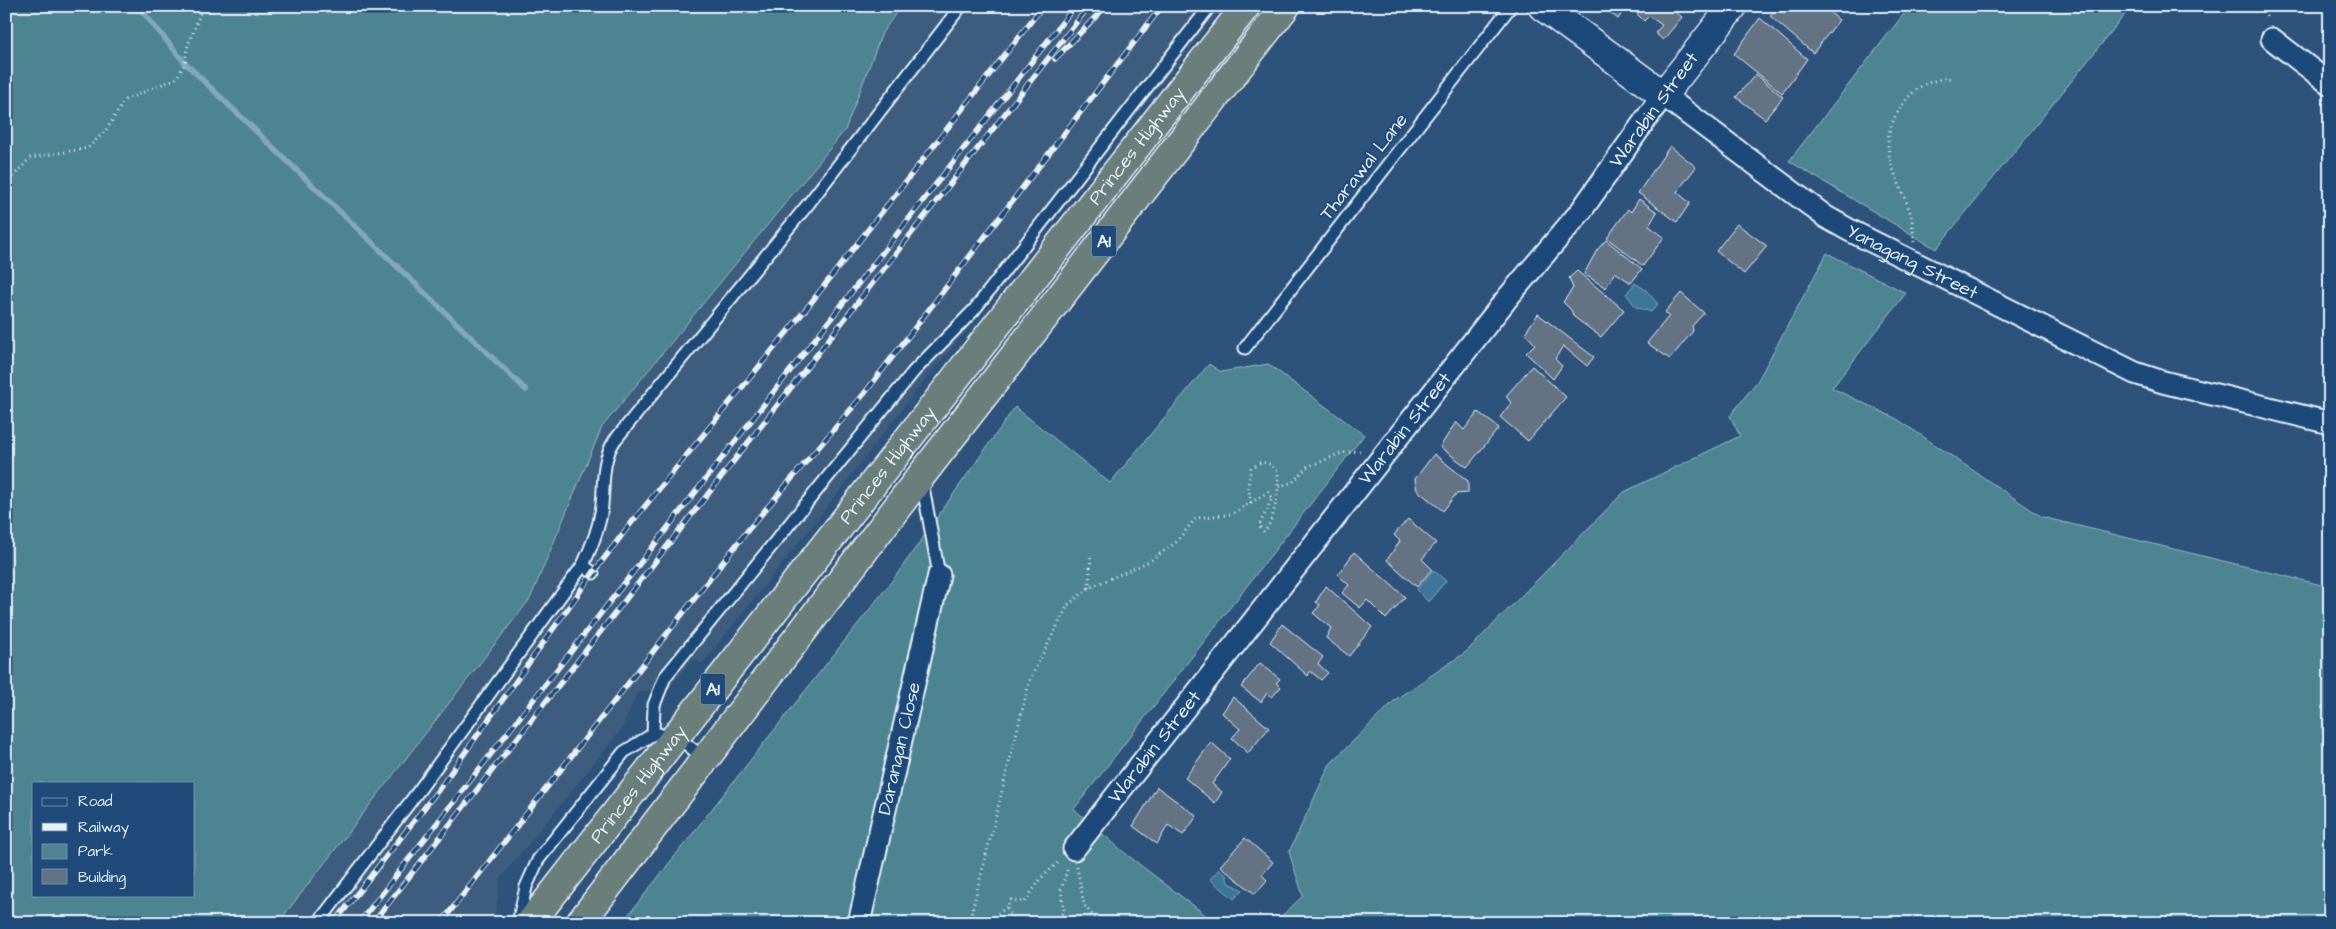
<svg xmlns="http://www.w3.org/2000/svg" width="2336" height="929" viewBox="0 0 2336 929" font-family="'Architects Daughter',sans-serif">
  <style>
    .built { fill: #3e5c7e }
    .green { fill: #4e8491; stroke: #9bbac4; fill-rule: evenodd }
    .water { fill: #3e7698; stroke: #82a7be }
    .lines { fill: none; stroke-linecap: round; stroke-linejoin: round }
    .stream { stroke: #82a7be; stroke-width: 5.5 }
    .building { fill: #647384; stroke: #e8f1f8 }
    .service-casing { stroke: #e8f1f8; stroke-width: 15 }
    .minor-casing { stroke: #e8f1f8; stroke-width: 25 }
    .tertiary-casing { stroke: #e8f1f8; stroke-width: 31 }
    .trunk-casing { stroke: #e8f1f8; stroke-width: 31 }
    .path { stroke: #e8f1f8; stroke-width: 3; stroke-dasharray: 1 4; stroke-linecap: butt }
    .service { stroke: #1f4a7a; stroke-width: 11 }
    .minor { stroke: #1f4a7a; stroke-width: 21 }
    .tertiary { stroke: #1f4a7a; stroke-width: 28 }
    .trunk { stroke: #6b7f7c; stroke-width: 28 }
    .rail-casing { stroke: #e8f1f8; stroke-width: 5.5 }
    .rail { stroke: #1f4a7a; stroke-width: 4; stroke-dasharray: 11; stroke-linecap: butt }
    .labels { text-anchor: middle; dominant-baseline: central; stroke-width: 4; stroke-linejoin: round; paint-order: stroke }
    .shield { fill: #1f4a7a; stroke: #acbfd2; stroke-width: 1 }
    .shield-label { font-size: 18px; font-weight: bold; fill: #e8f1f8 }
    .street-label { font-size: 19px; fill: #e8f1f8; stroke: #1f4a7a }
  </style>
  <rect width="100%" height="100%" fill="#2d527c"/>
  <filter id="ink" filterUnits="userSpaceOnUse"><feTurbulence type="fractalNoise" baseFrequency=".02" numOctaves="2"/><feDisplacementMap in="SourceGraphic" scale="10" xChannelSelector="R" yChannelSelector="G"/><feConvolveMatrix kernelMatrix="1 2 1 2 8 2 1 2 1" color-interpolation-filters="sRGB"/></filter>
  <g filter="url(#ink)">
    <polygon class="built" points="901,6 1224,6 1111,146 1000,291 919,387 818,519 702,664 693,659 669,688 638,692 622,729 501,878 494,923 278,923 530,599 602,427 845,130 882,33"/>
    <g class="green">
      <path d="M6 6H901L882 33 845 130 602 427 530 599 278 923H6ZM34 783H194V895H34Z"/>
      <polygon points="1910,6 2132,6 1936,249 1789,161"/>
      <polygon points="1827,253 1906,293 1832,388 1897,419 2042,517 2330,587 2330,923 1274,923 1303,896 1289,852 1330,764 1396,699 1466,652 1624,492 1740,436 1730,416 1758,380"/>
      <polygon points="1209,364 1221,372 1268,364 1364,435 1074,809 1126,854 1216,923 622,923 895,577 1015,407 1110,483"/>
    </g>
    <g class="water">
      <polygon points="1635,283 1646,290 1658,304 1651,312 1636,307 1626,294"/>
      <polygon points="1433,570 1446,581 1428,602 1417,590"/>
      <polygon points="1219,869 1226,875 1228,882 1243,890 1234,899 1210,879"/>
    </g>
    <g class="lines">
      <polyline class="stream" points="138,6 185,63 526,390"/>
    </g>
    <g class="building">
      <polygon points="1613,6 1627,6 1618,19 1609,12"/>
      <polygon points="1634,6 1680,6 1675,12 1682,17 1663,40 1655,33 1662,25 1649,16 1644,21 1632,9"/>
      <polygon points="1777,6 1822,6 1839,20 1813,53 1770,16"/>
      <polygon points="1760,18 1807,59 1782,93 1734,54"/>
      <polygon points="1756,74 1783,97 1765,119 1736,97"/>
      <polygon points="1670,146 1696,167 1677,192 1690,203 1677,222 1638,193"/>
      <polygon points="1639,199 1657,212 1649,226 1664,237 1643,266 1607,238 1628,209 1631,212"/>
      <polygon points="1737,224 1767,246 1744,274 1716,251"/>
      <polygon points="1606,240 1642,269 1631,283 1615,272 1606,288 1584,274 1597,250"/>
      <polygon points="1577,271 1624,310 1601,337 1574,317 1571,310 1563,302 1573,288 1569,278"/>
      <polygon points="1681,293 1704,313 1692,326 1693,331 1670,359 1647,343 1669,316 1665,312"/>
      <polygon points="1538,314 1594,357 1587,366 1563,346 1555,359 1562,366 1553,379 1526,353 1535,344 1525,333"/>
      <polygon points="1532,366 1566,397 1528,441 1500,417 1511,403 1506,396"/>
      <polygon points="1478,412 1499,428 1467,467 1440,447 1456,422 1464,430"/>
      <polygon points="1434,454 1468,481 1468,493 1456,494 1443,511 1417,490 1415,479"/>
      <polygon points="1408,519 1436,543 1422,559 1432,569 1417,587 1387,560 1400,541 1394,535"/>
      <polygon points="1354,552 1405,597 1386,619 1367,600 1360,608 1342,593 1349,585 1338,575"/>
      <polygon points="1326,586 1372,627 1349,656 1326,638 1331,628 1313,613 1320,605 1316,602"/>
      <polygon points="1282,624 1323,657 1318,664 1328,673 1321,680 1310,671 1308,676 1270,642"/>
      <polygon points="1260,663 1280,679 1276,683 1281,687 1272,697 1267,693 1261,702 1241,687"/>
      <polygon points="1233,697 1269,728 1248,753 1232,738 1240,729 1222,713"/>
      <polygon points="1211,742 1230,759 1212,784 1222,792 1215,803 1185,778"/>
      <polygon points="1157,787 1197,816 1183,835 1168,825 1157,844 1133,826"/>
      <polygon points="1245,838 1273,862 1262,875 1267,880 1255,894 1220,866"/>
    </g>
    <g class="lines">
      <g class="service-casing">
        <g id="service">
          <polyline points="1245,348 1511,6"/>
          <polyline points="922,481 939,575"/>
          <polyline points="583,565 593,573"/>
          <polyline points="653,734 654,705 665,677 914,371 974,310 1210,6"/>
          <polyline points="675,735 705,759"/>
          <path d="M318 923 420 789 583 565C591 548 598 531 601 513 605 488 600 462 615 440L809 203 961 6"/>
          <polyline points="518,923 526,887 538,860 624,752 653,734 659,734"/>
        </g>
      </g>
      <g class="minor-casing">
        <g id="minor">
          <polyline points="2272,39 2330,84"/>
          <path id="s1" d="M1074 849 1509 296 1581 211 1663 95 1826 217 1849 230 2135 373 2163 382 2330 423"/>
          <path id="s2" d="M859 923 939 575"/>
        </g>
      </g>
      <g class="tertiary-casing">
        <polyline id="tertiary" points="1542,6 1663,95 1733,6"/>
      </g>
      <g class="trunk-casing">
        <g id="trunk">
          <path id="s3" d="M530 923 1246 6"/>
          <polyline points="580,923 921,476 1286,6"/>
        </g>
      </g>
      <g class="path">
        <polyline points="2264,6 2267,20"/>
        <polyline points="6,184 30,158 88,148 107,129 125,100 177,78 185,63 187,48 203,6"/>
        <path d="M1914 242C1913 233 1913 223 1911 215 1898 171 1871 149 1903 104 1917 85 1929 80 1952 78"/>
        <polyline points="1251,503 1248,486 1251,468 1261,462 1270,464 1278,472 1278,487"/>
        <polyline points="1089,588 1091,554"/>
        <polyline points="1077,867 1084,905 1099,923"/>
        <path d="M969 923 1030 679 1068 605 1089 588 1150 561 1176 542 1196 518 1232 514 1268 492 1272 499 1259 526 1264 532C1273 521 1277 501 1278 487L1293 482 1307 467 1342 453 1362 451"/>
        <polyline points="986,923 1007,907"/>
        <polyline points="1014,923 1007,907 1011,900 1025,902 1040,879 1060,861"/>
        <polyline points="1057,923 1064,910 1061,890 1068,867"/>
      </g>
      <use href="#service" class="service"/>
      <use href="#minor" class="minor"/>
      <use href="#tertiary" class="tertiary"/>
      <use href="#trunk" class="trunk"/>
      <g class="rail-casing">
        <g id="rail">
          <polyline points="1055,59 1106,6"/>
          <polyline points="334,923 439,789 593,573 628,527 806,309 1043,6"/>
          <polyline points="359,923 1075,6"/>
          <polyline points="373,923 1089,6"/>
          <polyline points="441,923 748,530 864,394 1162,6"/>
        </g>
      </g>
      <use href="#rail" class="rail"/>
    </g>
  </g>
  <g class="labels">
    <g class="shield">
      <rect x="1091.5" y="225.5" width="25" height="31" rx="4"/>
      <rect x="700.5" y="673.5" width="25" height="31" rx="4"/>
    </g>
    <g class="shield-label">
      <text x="1104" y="241">A1</text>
      <text x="713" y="689">A1</text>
    </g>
    <g class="street-label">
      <text transform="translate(1654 110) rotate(-54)">Warabin Street</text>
      <text stroke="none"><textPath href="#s3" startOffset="986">Princes Highway</textPath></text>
      <text transform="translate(1364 167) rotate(-52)">Tharawal Lane</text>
      <text stroke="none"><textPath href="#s1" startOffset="1258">Yanagang Street</textPath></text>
      <text stroke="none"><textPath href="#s1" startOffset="535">Warabin Street</textPath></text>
      <text stroke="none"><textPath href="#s3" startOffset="581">Princes Highway</textPath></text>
      <text stroke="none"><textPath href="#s1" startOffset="130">Warabin Street</textPath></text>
      <text stroke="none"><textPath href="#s2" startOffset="179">Darangan Close</textPath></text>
      <text stroke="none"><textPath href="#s3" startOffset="176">Princes Highway</textPath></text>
    </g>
  </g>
  <rect width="2336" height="929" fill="none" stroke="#1f4a7a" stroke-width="25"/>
  <rect x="12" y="12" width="2311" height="904" fill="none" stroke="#e8f1f8" stroke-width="2" filter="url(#ink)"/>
  <rect x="32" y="782" width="162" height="115" fill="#1f4a7a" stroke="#6f8dac"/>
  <rect x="42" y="798" width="25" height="8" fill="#1f4a7a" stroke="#6f8dac"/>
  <text x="78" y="806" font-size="15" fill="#e8f1f8">Road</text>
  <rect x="42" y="823" width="25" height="8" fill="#e8f1f8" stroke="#6f8dac"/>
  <text x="78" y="832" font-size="15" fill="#e8f1f8">Railway</text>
  <rect x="42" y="844" width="25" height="15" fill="#4e8491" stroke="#6f8dac"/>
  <text x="78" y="856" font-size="15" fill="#e8f1f8">Park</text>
  <rect x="42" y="869" width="25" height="15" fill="#647384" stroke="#6f8dac"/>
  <text x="78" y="882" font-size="15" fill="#e8f1f8">Building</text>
</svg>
